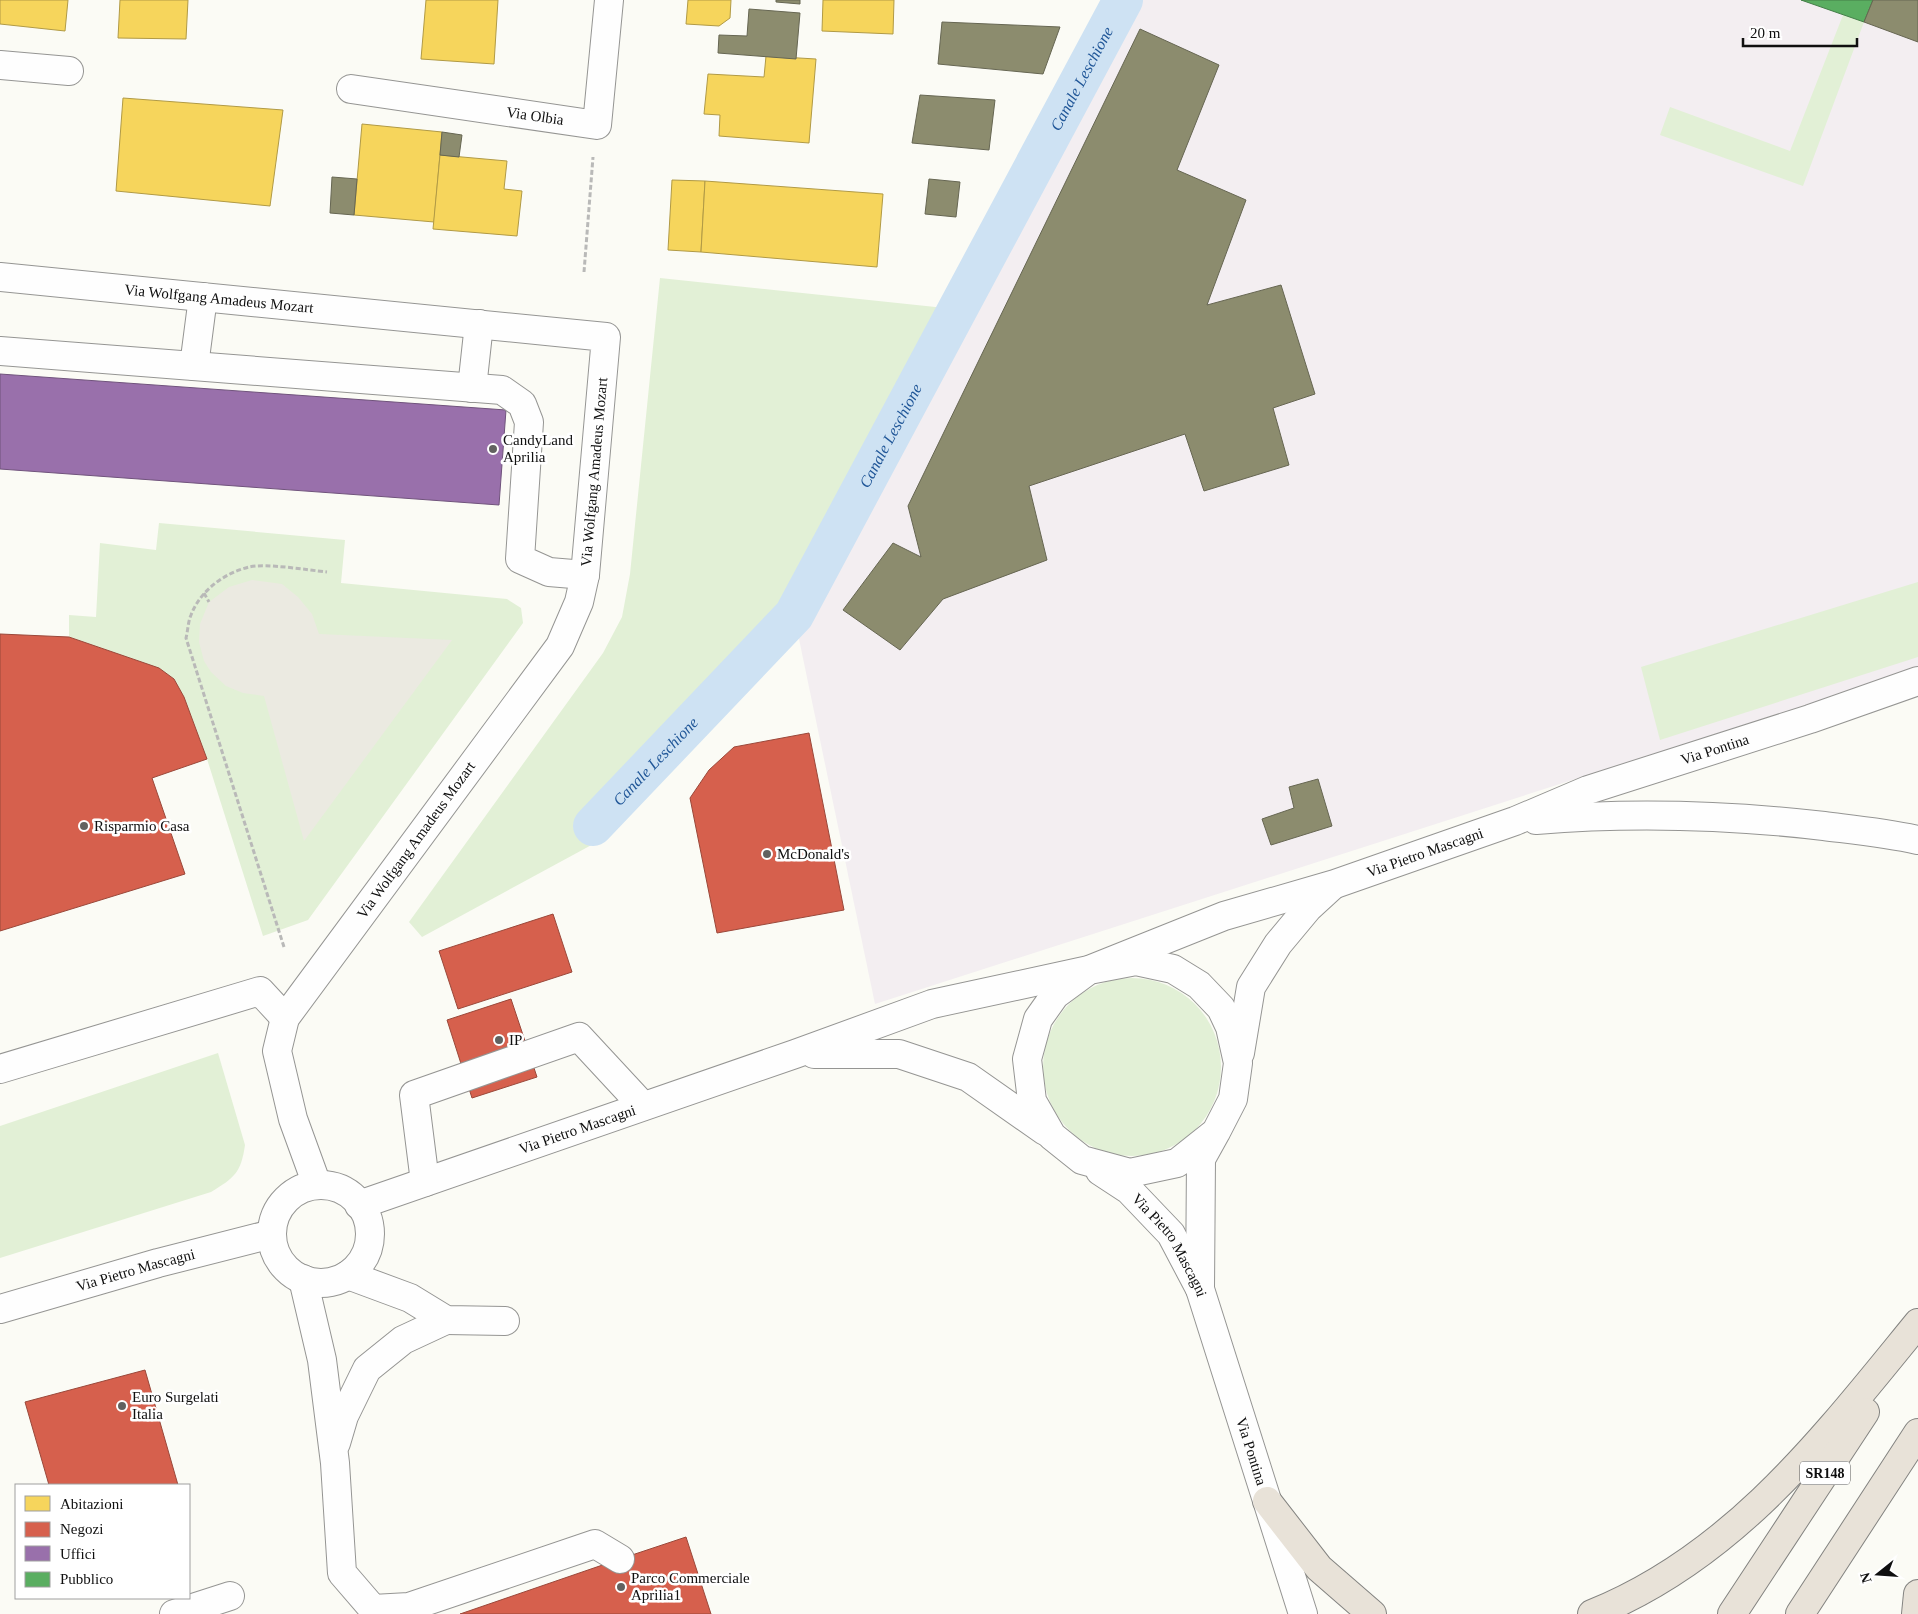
<svg xmlns="http://www.w3.org/2000/svg" width="1918" height="1614" viewBox="0 0 1918 1614" font-family="'Times New Roman',serif">
  <style>
    .industrial { fill: #f3eef1 }
    .green { fill: #e2f0d6 }
    .plaza { fill: #ebeae1 }
    .homes { fill: #f6d55c; stroke: #b19a45 }
    .shops { fill: #d6604d; stroke: #9a483a }
    .offices { fill: #9970ab; stroke: #70537c }
    .public { fill: #5aae61; stroke: #447e48 }
    .industry { fill: #8c8c6e; stroke: #666652 }
    .lines { fill: none; stroke-linecap: round; stroke-linejoin: round }
    .canal { stroke: #cee2f3; stroke-width: 40 }
    .minor-casing { stroke: #959593; stroke-width: 30 }
    .highway-casing { stroke: #838380; stroke-width: 30 }
    .path { stroke: #b9b9b8; stroke-width: 3; stroke-dasharray: 5 2.5; stroke-linecap: butt }
    .minor { stroke: #fefefe; stroke-width: 28 }
    .highway { stroke: #e8e2d8; stroke-width: 28 }
    .poi-dot { fill: #626260; stroke: #fff; stroke-width: 2 }
    .labels { text-anchor: middle; dominant-baseline: central; stroke-width: 5; stroke-linejoin: round; paint-order: stroke }
    .shield { fill: #fff; stroke: #575757; stroke-width: 1 }
    .shield-label { font-size: 14px; font-weight: bold; fill: #0f0f0f }
    .street-label { font-size: 15px; fill: #0f0f0f; stroke: #fff }
    .poi-label { font-size: 15px; fill: #0f0f0f; stroke: #fff; text-anchor: start }
    .water-label { font-size: 16px; font-style: italic; fill: #215798; stroke: #fff }
  </style>
  <rect width="100%" height="100%" fill="#fbfbf5"/>
  <polygon class="industrial" points="1123,0 1918,0 1918,669 875,1004 794,615"/>
  <g class="green">
    <polygon points="1843,15 1864,22 1803,186 1660,135 1670,107 1790,151"/>
    <polygon points="660,278 945,308 785,613 581,820 597,842 422,937 409,922 603,653 622,617 630,574"/>
    <polygon points="159,523 345,540 341,583 507,599 521,608 523,623 308,920 263,936 207,759 184,697 174,679 159,668 69,637 69,615 96,617 100,543 156,550"/>
    <polygon points="1918,582 1918,657 1660,740 1641,667"/>
    <circle cx="1132" cy="1067" r="89"/>
    <path d="M218 1053 245 1145C241 1173 234 1178 211 1192L0 1258V1126Z"/>
  </g>
  <polygon class="plaza" points="252,580 282,584 298,597 312,614 319,634 452,640 304,841 264,696 243,693 226,686 211,672 204,661 199,642 200,624 209,602 229,587"/>
  <g class="homes">
    <polygon points="0,0 68,0 65,31 0,24"/>
    <polygon points="120,0 188,0 186,39 118,38"/>
    <polygon points="426,0 498,0 494,64 421,59"/>
    <polygon points="688,0 731,0 730,18 719,26 686,24"/>
    <polygon points="823,0 894,0 893,34 822,31"/>
    <polygon points="766,56 816,59 809,143 719,136 720,115 704,114 708,74 764,77"/>
    <polygon points="123,98 283,110 270,206 116,191"/>
    <polygon points="362,124 442,132 434,222 354,215"/>
    <polygon points="440,155 507,161 504,189 522,191 517,236 433,229"/>
    <polygon points="672,180 705,181 701,252 668,250"/>
    <polygon points="705,181 883,194 877,267 701,252"/>
  </g>
  <g class="shops">
    <polygon points="0,634 69,637 159,668 174,679 184,697 207,759 152,778 185,874 0,931"/>
    <polygon points="809,733 844,910 717,933 690,798 709,770 734,747"/>
    <polygon points="553,914 572,972 458,1009 439,951"/>
    <polygon points="511,999 537,1077 472,1098 447,1020"/>
    <polygon points="145,1370 178,1485 49,1485 25,1402"/>
    <polygon points="686,1537 711,1614 460,1614 620,1559"/>
  </g>
  <polygon class="offices" points="0,374 506,410 499,505 0,469"/>
  <polygon class="public" points="1801,0 1873,0 1864,22"/>
  <g class="industry">
    <polygon points="776,0 800,0 800,4 776,2"/>
    <polygon points="1873,0 1918,0 1918,42 1864,22"/>
    <polygon points="749,9 800,13 796,59 718,53 719,35 747,36"/>
    <polygon points="942,22 1060,27 1043,74 938,64"/>
    <polygon points="1140,29 1219,65 1177,170 1246,200 1207,305 1281,285 1315,394 1273,408 1289,465 1204,491 1185,434 1029,486 1047,560 943,599 900,650 843,610 893,543 921,557 908,506"/>
    <polygon points="920,95 995,100 989,150 912,143"/>
    <polygon points="442,132 462,135 459,157 440,155"/>
    <polygon points="332,177 357,179 354,215 330,213"/>
    <polygon points="929,179 960,182 956,217 925,214"/>
    <polygon points="1318,779 1332,826 1271,845 1262,819 1294,808 1289,787"/>
  </g>
  <g class="lines">
    <path class="canal" id="s1" d="M593 826 794 615 1123 0"/>
    <g class="minor-casing">
      <g id="minor">
        <polyline points="0,65 69,71"/>
        <path id="s2" d="M351 89 597 125 609 0"/>
        <path id="s3" d="M0 277 606 337 585 575 579 602 560 646 285 1018 277 1051 293 1119 317 1185"/>
        <polyline points="0,351 502,390 522,404 529,422 520,559 549,572 585,575"/>
        <polyline points="194,366 203,297"/>
        <polyline points="472,388 479,324"/>
        <path d="M1536 820C1632 812 1729 815 1824 826 1856 830 1887 833 1918 840"/>
        <polyline points="1240,1053 1251,987 1278,944 1308,908 1332,886"/>
        <polyline points="814,1054 899,1054 968,1077 1045,1131"/>
        <polyline points="0,1069 260,991 285,1018"/>
        <path id="s4" d="M1100 1171 1129 1190 1171 1234 1200 1289 1303 1614"/>
        <polyline points="425,1182 414,1095 579,1037 643,1106"/>
        <circle cx="321" cy="1234" r="49"/>
        <path id="s5" d="M359 1205 795 1054 932 1004 1089 970 1224 916 1335 884 1515 821 1588 790 1810 719 1918 681"/>
        <polyline points="348,1275 410,1298 446,1320 505,1321"/>
        <polyline points="303,1279 322,1360 335,1463 342,1573 373,1609 409,1607 595,1544 620,1559"/>
        <polyline points="1200,1289 1201,1159 1216,1132 1233,1099 1238,1063 1230,1027 1221,1008 1199,985 1173,969 1136,961 1089,970 1055,995 1038,1019 1027,1059 1032,1101 1052,1136 1082,1160 1130,1173 1177,1163 1216,1132"/>
        <path id="s6" d="M0 1309 158 1263 272 1234"/>
        <polyline points="336,1443 344,1416 367,1369 403,1340 446,1320"/>
        <polyline points="174,1614 230,1596"/>
      </g>
    </g>
    <g class="highway-casing">
      <g id="highway">
        <polyline points="1267,1501 1319,1568 1372,1614"/>
        <path d="M1592 1614C1734 1557 1824 1438 1918 1323"/>
        <polyline points="1732,1614 1865,1412"/>
        <polyline points="1800,1614 1918,1433"/>
        <polyline points="1916,1614 1918,1594"/>
      </g>
    </g>
    <g class="path">
      <polyline points="584,272 593,157"/>
      <polyline points="204,593 209,602"/>
      <path d="M284 947 186 638C188 630 188 622 191 615 200 591 224 573 249 567 265 563 308 570 327 572"/>
    </g>
    <use href="#minor" class="minor"/>
    <use href="#highway" class="highway"/>
  </g>
  <g class="poi-dot">
    <circle cx="493" cy="449" r="5"/>
    <circle cx="84" cy="826" r="5"/>
    <circle cx="767" cy="854" r="5"/>
    <circle cx="499" cy="1040" r="5"/>
    <circle cx="122" cy="1406" r="5"/>
    <circle cx="621" cy="1587" r="5"/>
  </g>
  <g class="labels">
    <rect class="shield" x="1800" y="1461.5" width="50" height="23" rx="4"/>
    <g class="shield-label">
      <text x="1825" y="1473">SR148</text>
    </g>
    <g class="street-label">
      <text stroke="none"><textPath href="#s2" startOffset="186">Via Olbia</textPath></text>
      <text stroke="none"><textPath href="#s3" startOffset="220">Via Wolfgang Amadeus Mozart</textPath></text>
      <text transform="translate(594 472) rotate(-85)">Via Wolfgang Amadeus Mozart</text>
      <text stroke="none"><textPath href="#s5" startOffset="1432">Via Pontina</textPath></text>
      <text transform="translate(416 840) rotate(-54)">Via Wolfgang Amadeus Mozart</text>
      <text stroke="none"><textPath href="#s5" startOffset="1124">Via Pietro Mascagni</textPath></text>
      <text stroke="none"><textPath href="#s5" startOffset="231">Via Pietro Mascagni</textPath></text>
      <text stroke="none"><textPath href="#s4" startOffset="104">Via Pietro Mascagni</textPath></text>
      <text stroke="none"><textPath href="#s6" startOffset="141">Via Pietro Mascagni</textPath></text>
      <text stroke="none"><textPath href="#s4" startOffset="328">Via Pontina</textPath></text>
    </g>
    <g class="poi-label">
      <text x="503" y="440">CandyLand<tspan x="503" dy="17">Aprilia</tspan></text>
      <text x="94" y="826">Risparmio Casa</text>
      <text x="777" y="854">McDonald's</text>
      <text x="509" y="1040">IP</text>
      <text x="132" y="1397">Euro Surgelati<tspan x="132" dy="17">Italia</tspan></text>
      <text x="631" y="1578">Parco Commerciale<tspan x="631" dy="17">Aprilia1</tspan></text>
    </g>
    <g class="water-label">
      <text stroke="none"><textPath href="#s1" startOffset="900">Canale Leschione</textPath></text>
      <text stroke="none"><textPath href="#s1" startOffset="495">Canale Leschione</textPath></text>
      <text stroke="none"><textPath href="#s1" startOffset="90">Canale Leschione</textPath></text>
    </g>
  </g>
  <rect x="15" y="1484" width="175" height="115" fill="#ffffff" stroke="#9f9f9f"/>
  <rect x="25" y="1496" width="25" height="15" fill="#f6d55c" stroke="#9f9f9f"/>
  <text x="60" y="1509" font-size="15" fill="#0f0f0f">Abitazioni</text>
  <rect x="25" y="1522" width="25" height="15" fill="#d6604d" stroke="#9f9f9f"/>
  <text x="60" y="1534" font-size="15" fill="#0f0f0f">Negozi</text>
  <rect x="25" y="1546" width="25" height="15" fill="#9970ab" stroke="#9f9f9f"/>
  <text x="60" y="1559" font-size="15" fill="#0f0f0f">Uffici</text>
  <rect x="25" y="1572" width="25" height="15" fill="#5aae61" stroke="#9f9f9f"/>
  <text x="60" y="1584" font-size="15" fill="#0f0f0f">Pubblico</text>
  <g transform="translate(1878 1574) rotate(253)" stroke="#ffffff" stroke-width="4" paint-order="stroke">
  <path d="M0-4L9 19L0 12L-9 19Z" fill="#0f0f0f"/>
  <text y="-8" font-size="14" font-weight="bold" text-anchor="middle" fill="#0f0f0f">N</text>
  </g>
  <path d="M1743 38v8h114v-8" fill="none" stroke="#0f0f0f" stroke-width="2.5"/>
  <text x="1750" y="38" font-size="15" fill="#0f0f0f" stroke="#ffffff" stroke-width="4" paint-order="stroke">20 m</text>
</svg>
